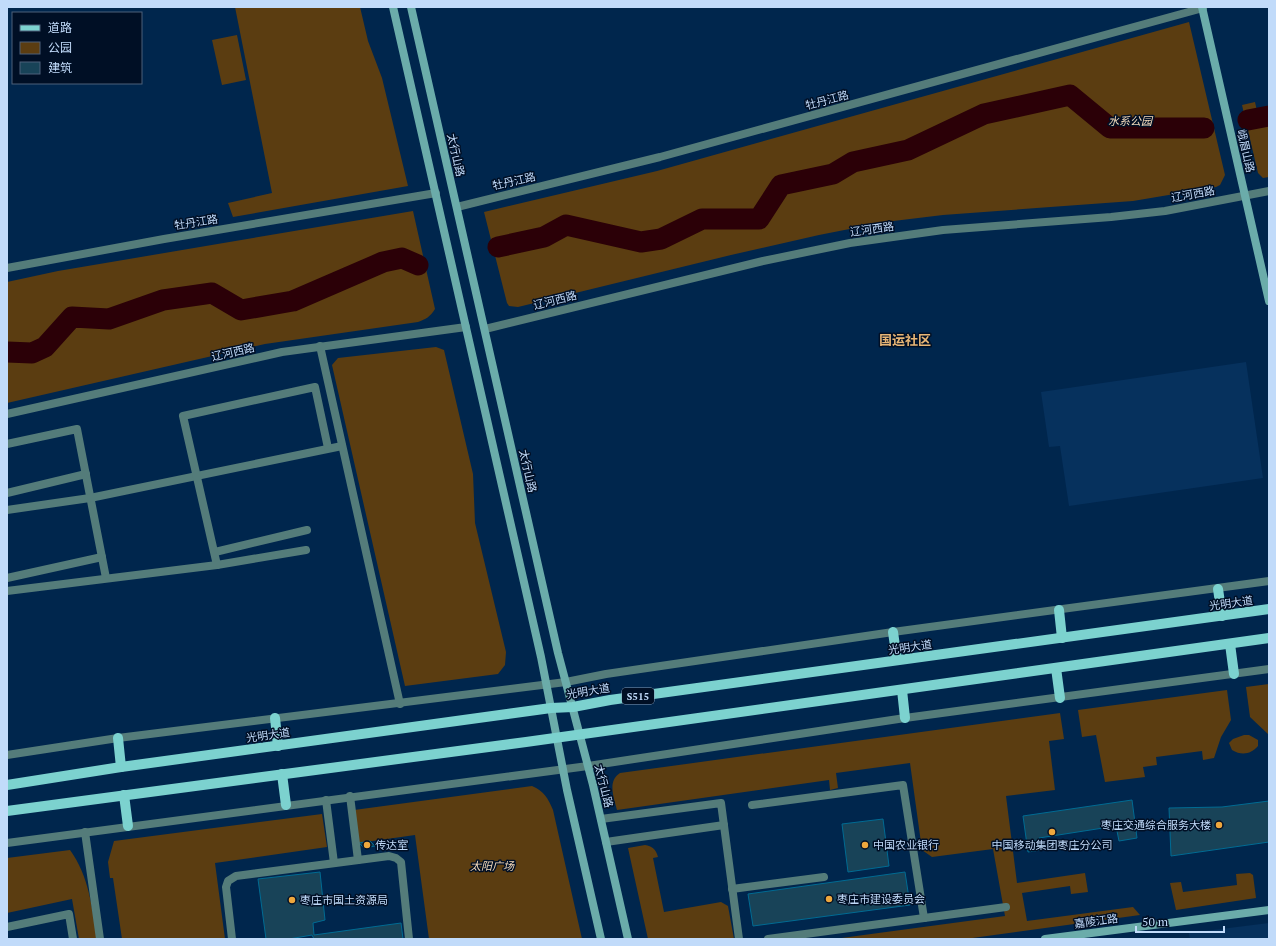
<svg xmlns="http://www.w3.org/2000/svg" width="1276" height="946" viewBox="0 0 1276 946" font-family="'PT Serif','Noto Sans SC',serif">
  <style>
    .built { fill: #06315d }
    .green { fill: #5b3d11 }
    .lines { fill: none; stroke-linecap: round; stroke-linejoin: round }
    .river { stroke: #2b0007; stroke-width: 21 }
    .building { fill: #184358; stroke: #006b93 }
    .street { stroke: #547c7a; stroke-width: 8 }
    .secondary { stroke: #6bacaa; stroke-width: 8 }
    .primary { stroke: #7cd2cf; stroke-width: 10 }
    .poi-dot { fill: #eea73d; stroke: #000f25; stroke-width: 1.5 }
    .labels { text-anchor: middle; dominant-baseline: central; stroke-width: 3; stroke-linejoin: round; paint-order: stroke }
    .shield { fill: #000f25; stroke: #879eba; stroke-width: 1 }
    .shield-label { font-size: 10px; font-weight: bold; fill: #c1dbfa }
    .street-label { font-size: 11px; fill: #c1dbfa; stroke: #000f25 }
    .park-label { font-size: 11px; font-style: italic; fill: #f6dcbc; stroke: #000f25 }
    .poi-label { font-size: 11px; fill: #c1dbfa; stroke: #000f25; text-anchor: start }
    .quarter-label { font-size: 13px; font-weight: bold; fill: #e8b676; stroke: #000f25 }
  </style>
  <rect width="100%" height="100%" fill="#00264d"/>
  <g class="built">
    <polygon points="1246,362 1263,478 1069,506 1060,446 1049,447 1041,392"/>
    <polygon points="1269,923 1269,939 1190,939 1189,933"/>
  </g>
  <g class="green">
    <polygon points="235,7 360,7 368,41 382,78 408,186 233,217 228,203 272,193"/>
    <polygon points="1189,22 1225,175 1220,185 1216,187 1133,201 943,215 885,222 819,235 731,255 518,307 509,306 507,303 484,212 657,171"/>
    <polygon points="237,35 246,80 222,85 212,40"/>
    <polygon points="1255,102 1257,111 1269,108 1269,177 1263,178 1258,173 1242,105"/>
    <path d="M413 211 435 309C430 317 426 319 418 322L265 344 7 403V282L58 271Z"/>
    <polygon points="436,347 444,350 473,474 475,523 506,652 505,665 498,674 405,686 332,365 338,358"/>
    <polygon points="1269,684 1269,735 1250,717 1246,687"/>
    <polygon points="1227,690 1231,720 1221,737 1214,758 1203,760 1202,751 1156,757 1157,765 1143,767 1145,777 1105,782 1096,735 1082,737 1078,710"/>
    <path d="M1060 713 1064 739 1049 741 1055 790 1006 796 1017 883 1085 873 1088 892 1071 894 1070 886 1022 893 1027 921 1133 907 1140 915 965 939H834L1005 916 993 849 932 857 922 850 910 763 836 773 838 788 830 790 829 780 617 810C614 798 607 781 620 773Z"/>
    <path d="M1244 735H1249L1258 740V746C1251 754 1242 756 1232 750L1229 743 1233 739Z"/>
    <path d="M532 786C544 791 548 798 553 810L582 939H429L415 835 359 843 354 810Z"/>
    <polygon points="322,814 327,847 215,863 225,939 122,939 113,878 110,878 108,862 114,841"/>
    <path d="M645 845C652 846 656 849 658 857L653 858 664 912 721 902 728 906 734 939H648L628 848Z"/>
    <path d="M70 850C89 876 92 907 97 939H79L72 899 7 913V858Z"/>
    <polygon points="1250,873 1253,875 1256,898 1176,910 1170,883 1181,882 1183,892 1237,885 1236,874"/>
  </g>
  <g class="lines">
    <g class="river">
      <polyline points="1248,120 1269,116"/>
      <polyline points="498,247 544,237 566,225 641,242 661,239 702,219 759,219 781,185 833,174 853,162 908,150 984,114 1070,95 1110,128 1204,128"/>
      <polyline points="7,352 32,353 45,347 72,317 109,319 163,300 212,293 241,310 293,301 383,262 402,258 418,265"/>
    </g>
  </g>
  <g class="building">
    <polygon points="1132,800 1137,838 1119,841 1116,826 1039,838 1041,850 1028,852 1023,816"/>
    <polygon points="1269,801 1269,842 1171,856 1169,808 1222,807"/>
    <polygon points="883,819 889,866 848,872 842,824"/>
    <polygon points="370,841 375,846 364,848 359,843"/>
    <polygon points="320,872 325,920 313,923 314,935 401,923 403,939 314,939 312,935 289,939 266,939 258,879"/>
    <polygon points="905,872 910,905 753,926 748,894"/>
  </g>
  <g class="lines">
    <g class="street">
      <polyline points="457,207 660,157 1203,8"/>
      <polyline points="7,268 164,239 436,193"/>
      <polyline points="485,329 763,261 850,243 943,230 1111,217 1165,211 1269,191"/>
      <polyline points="320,346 400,704"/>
      <polyline points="7,414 282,352 466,327"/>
      <polyline points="7,444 77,429 106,578"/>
      <polyline points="7,493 86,474"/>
      <polyline points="7,510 90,498 342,446"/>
      <polyline points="215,552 307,530"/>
      <polyline points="217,565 183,416 315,387 328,448"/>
      <polyline points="7,578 102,557"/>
      <polyline points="7,591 217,565 306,550"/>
      <polyline points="7,755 118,738 566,682 606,674 893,632 1269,581"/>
      <polyline points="350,796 358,860"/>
      <polyline points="326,800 334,863"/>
      <polyline points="752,805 903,785 924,918"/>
      <polyline points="601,819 721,803 739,939"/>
      <polyline points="85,832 100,939"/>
      <polyline points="606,842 724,825"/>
      <polyline points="7,843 588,766 905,718 1269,669"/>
      <polyline points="732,889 824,877"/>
      <polyline points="7,927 69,914 73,939"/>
      <polyline points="232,939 226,887 228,881 236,876 389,856 396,858 401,862 409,939"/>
      <polyline points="768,939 1006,907"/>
    </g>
    <g class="secondary">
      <polyline points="393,7 541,657 567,790 601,939"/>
      <polyline points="411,7 558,653 593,785 628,939"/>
      <polyline points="1202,7 1269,301"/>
      <polyline points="1045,939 1269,910"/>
    </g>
    <g class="primary">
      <polyline points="1218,589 1222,616"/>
      <polyline points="1059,610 1062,638"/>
      <polyline points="893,632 897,660"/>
      <polyline points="1230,644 1234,674"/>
      <polyline points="1056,668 1060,698"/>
      <polyline points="902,690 905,718"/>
      <polyline points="275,718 278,746"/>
      <polyline points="118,738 121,767"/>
      <polyline points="282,774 286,805"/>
      <polyline points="7,785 121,767 551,708 573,707 610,700 1269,609"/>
      <polyline points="124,795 128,826"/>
      <polyline points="7,811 526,742 1269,638"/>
    </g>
  </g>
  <g class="poi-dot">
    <circle cx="1219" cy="825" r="4"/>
    <circle cx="1052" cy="832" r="4"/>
    <circle cx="367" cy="845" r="4"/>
    <circle cx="865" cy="845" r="4"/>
    <circle cx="829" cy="899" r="4"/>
    <circle cx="292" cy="900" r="4"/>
  </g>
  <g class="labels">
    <rect class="shield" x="622" y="688" width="32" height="16" rx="3"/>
    <g class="shield-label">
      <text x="638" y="696">S515</text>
    </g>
    <g class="street-label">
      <text transform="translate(827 100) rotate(-15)">牡丹江路</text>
      <text transform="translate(1246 151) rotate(77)">峨眉山路</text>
      <text transform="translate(456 155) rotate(77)">太行山路</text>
      <text transform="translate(514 181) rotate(-13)">牡丹江路</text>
      <text transform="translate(1193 194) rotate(-10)">辽河西路</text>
      <text transform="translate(196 222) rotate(-9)">牡丹江路</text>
      <text transform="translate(872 229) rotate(-8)">辽河西路</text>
      <text transform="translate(555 300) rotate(-14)">辽河西路</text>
      <text transform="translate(233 352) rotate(-13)">辽河西路</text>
      <text transform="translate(528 471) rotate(77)">太行山路</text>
      <text transform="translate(1231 603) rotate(-8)">光明大道</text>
      <text transform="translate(910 647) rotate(-8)">光明大道</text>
      <text transform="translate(588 691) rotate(-9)">光明大道</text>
      <text transform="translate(268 735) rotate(-8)">光明大道</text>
      <text transform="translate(604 786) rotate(76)">太行山路</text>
      <text transform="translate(1096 921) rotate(-8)">嘉陵江路</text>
    </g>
    <g class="park-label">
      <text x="1130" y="121">水系公园</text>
      <text x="492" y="866">太阳广场</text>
    </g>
    <g class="poi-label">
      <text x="1211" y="825" text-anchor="end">枣庄交通综合服务大楼</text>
      <text x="375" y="845">传达室</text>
      <text x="873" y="845">中国农业银行</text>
      <text x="1052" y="845" text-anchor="middle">中国移动集团枣庄分公司</text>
      <text x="837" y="899">枣庄市建设委员会</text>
      <text x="300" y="900">枣庄市国土资源局</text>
    </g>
    <g class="quarter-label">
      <text x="905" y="340">国运社区</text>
    </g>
  </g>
  <rect width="1276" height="946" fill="none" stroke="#c1dbfa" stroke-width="16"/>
  <rect x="12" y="12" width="130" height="72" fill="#000f25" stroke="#4d617a"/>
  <rect x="20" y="25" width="20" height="6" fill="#7cd2cf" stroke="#4d617a"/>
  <text x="48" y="32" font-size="12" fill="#c1dbfa">道路</text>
  <rect x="20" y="42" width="20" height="12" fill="#5b3d11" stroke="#4d617a"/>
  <text x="48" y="52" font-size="12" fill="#c1dbfa">公园</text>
  <rect x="20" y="62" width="20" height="12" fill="#184358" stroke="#4d617a"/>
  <text x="48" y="72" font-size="12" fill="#c1dbfa">建筑</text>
  <path d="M1136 926v6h88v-6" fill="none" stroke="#c1dbfa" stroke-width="2"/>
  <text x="1142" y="926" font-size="12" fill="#c1dbfa" stroke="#000f25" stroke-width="3" paint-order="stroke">50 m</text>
</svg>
